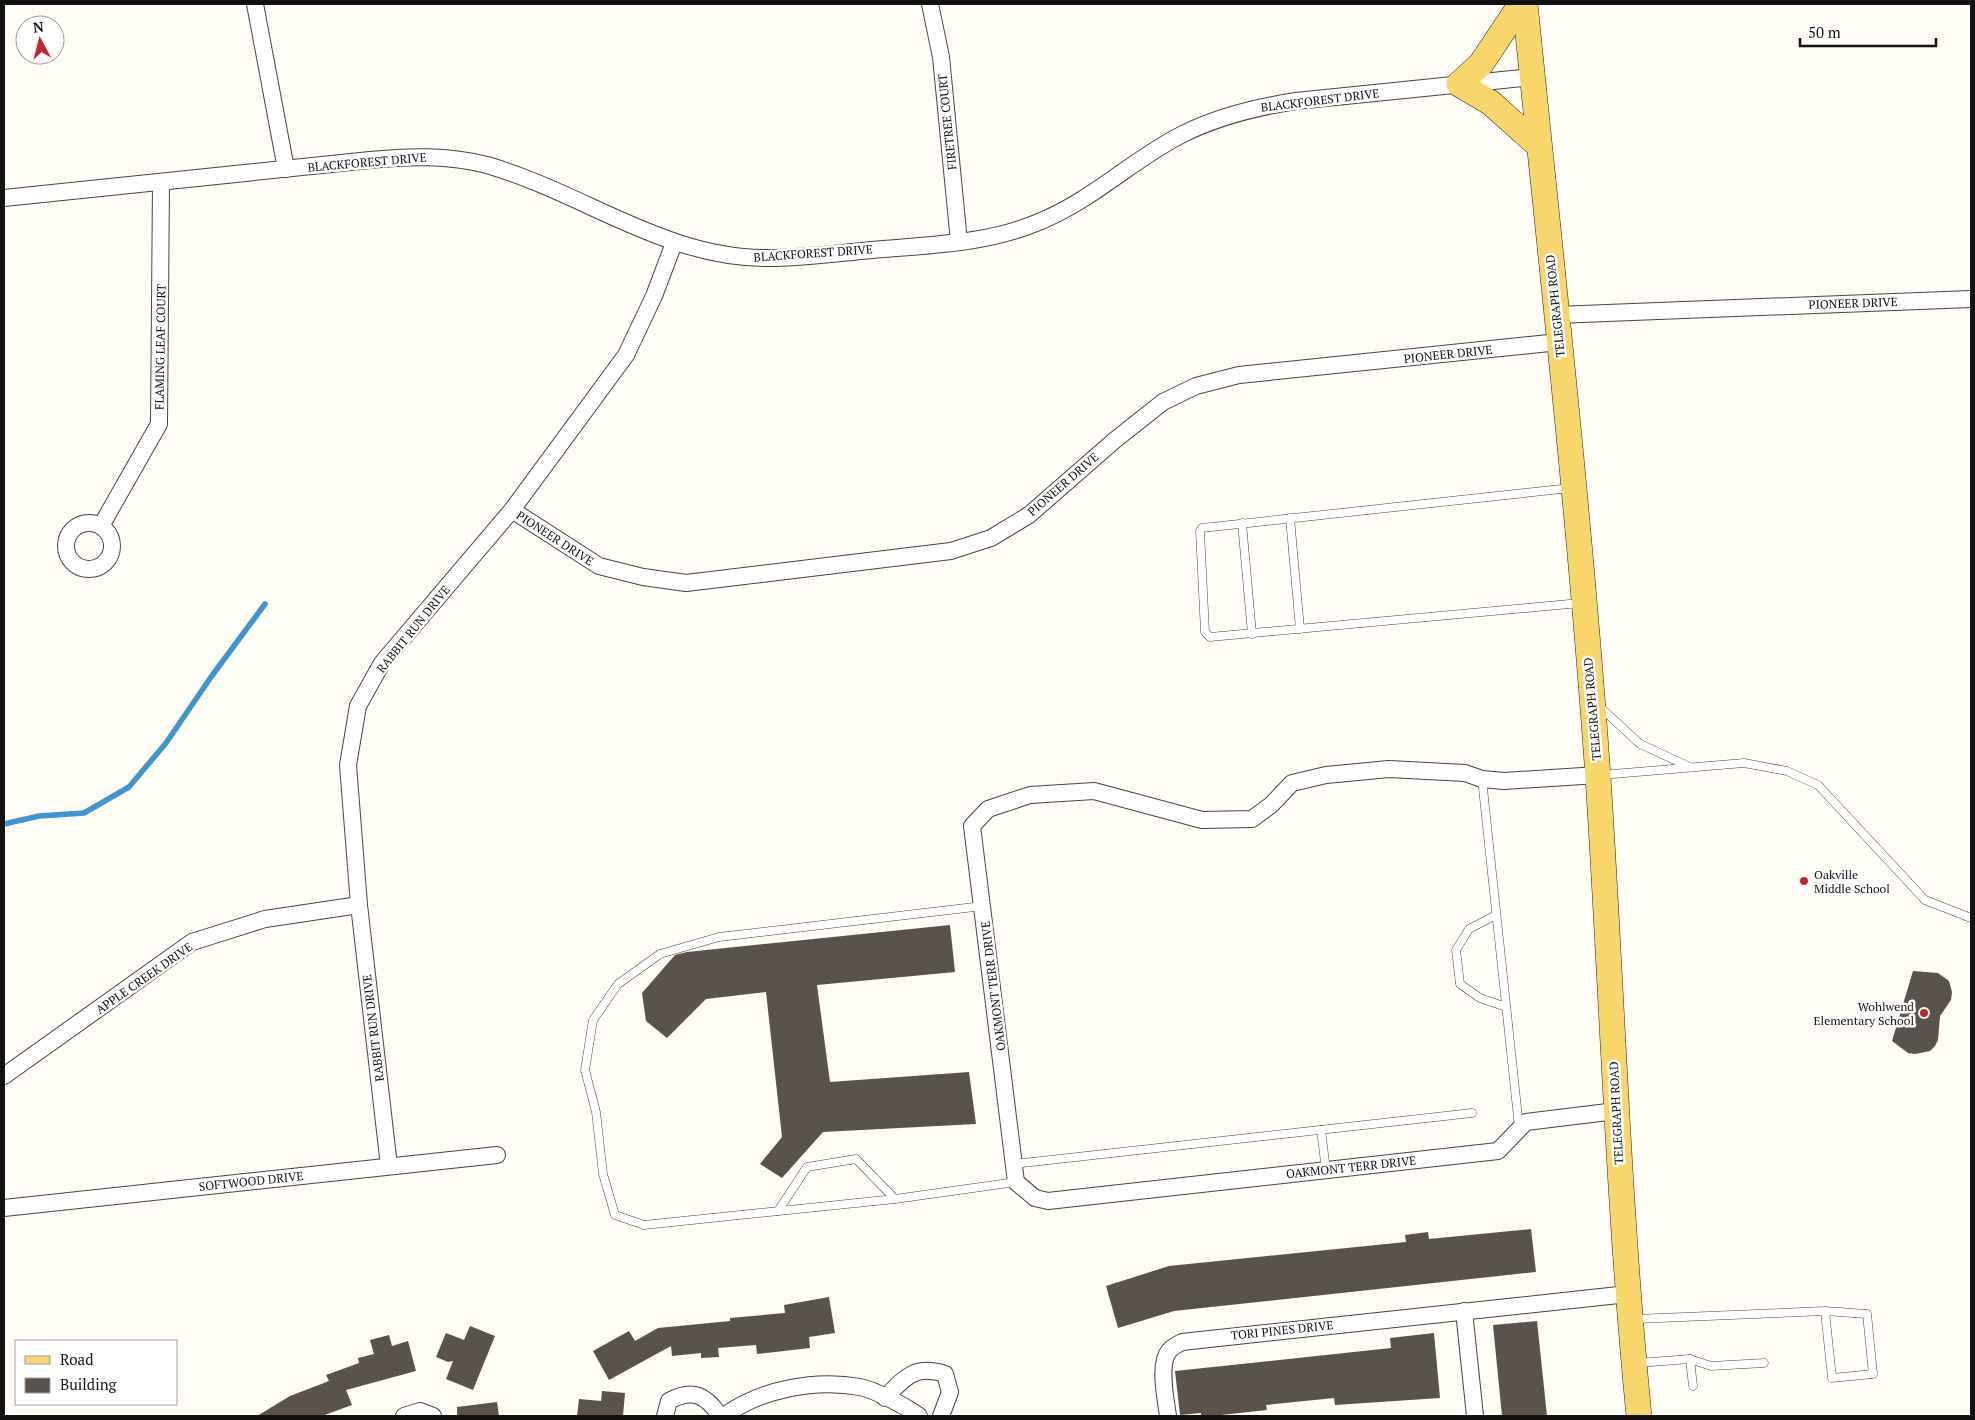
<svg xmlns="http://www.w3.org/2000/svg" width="1975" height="1420" viewBox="0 0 1975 1420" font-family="'PT Serif',serif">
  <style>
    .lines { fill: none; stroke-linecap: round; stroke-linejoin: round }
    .stream { stroke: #3f96cf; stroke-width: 5.5 }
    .building { fill: #5a524d }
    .service-casing { stroke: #444; stroke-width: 9 }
    .minor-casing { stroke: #444; stroke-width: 18 }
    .primary-casing { stroke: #222; stroke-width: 26 }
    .service { stroke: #fff; stroke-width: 8 }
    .minor { stroke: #fff; stroke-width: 16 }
    .primary { stroke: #f9d66b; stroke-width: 25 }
    .poi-dot { fill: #c4262e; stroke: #fff; stroke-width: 2 }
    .labels { text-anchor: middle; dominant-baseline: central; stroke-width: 5; stroke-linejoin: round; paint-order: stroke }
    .street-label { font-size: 12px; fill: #111; stroke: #fff }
    .poi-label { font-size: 12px; fill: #111; stroke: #fff; text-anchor: start }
  </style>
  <rect width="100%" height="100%" fill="#fffdf5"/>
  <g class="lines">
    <polyline class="stream" points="4,824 39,816 84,813 129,787 166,743 211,677 265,604"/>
  </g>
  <g class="building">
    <polygon points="950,925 955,972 817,985 830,1082 969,1072 976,1124 823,1132 782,1178 760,1164 782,1137 766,992 706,999 667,1038 646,1021 642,993 675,955 687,952"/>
    <polygon points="1913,971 1938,973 1949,981 1952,992 1951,1000 1940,1016 1938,1040 1935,1046 1930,1051 1915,1054 1908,1053 1892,1041"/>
    <polygon points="1531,1229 1536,1272 1174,1311 1118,1328 1106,1286 1169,1266 1406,1242 1405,1235 1428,1232 1429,1239"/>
    <polygon points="829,1297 835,1333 809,1337 810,1348 757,1354 756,1345 718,1348 719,1357 701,1358 701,1353 672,1356 671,1346 609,1380 593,1351 629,1331 635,1341 658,1328 730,1321 730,1318 785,1313 784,1305"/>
    <polygon points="1537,1321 1547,1416 1502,1416 1493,1325"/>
    <polygon points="470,1326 495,1336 473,1390 446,1379 453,1361 448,1362 436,1357 446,1333 464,1340"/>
    <polygon points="1434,1333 1440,1398 1335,1405 1334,1398 1266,1405 1267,1410 1212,1416 1201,1416 1201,1413 1180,1415 1175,1371 1391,1348 1390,1338"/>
    <polygon points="389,1335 392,1346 408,1341 416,1371 346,1390 352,1405 322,1416 257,1416 290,1396 329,1381 326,1375 359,1363 358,1358 374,1354 370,1340"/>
    <polygon points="602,1391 625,1393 623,1416 577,1416 579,1399 601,1401"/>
    <polygon points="497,1402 499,1416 457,1416 457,1407"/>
  </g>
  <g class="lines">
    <g class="service-casing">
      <g id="service">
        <polyline points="1571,488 1202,528 1200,531 1205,632 1210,637 1580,603"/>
        <polyline points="1290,518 1300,629"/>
        <polyline points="1242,523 1252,634"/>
        <polyline points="1599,706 1640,744 1690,767"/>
        <polyline points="1601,775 1744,763 1787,771 1818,785 1925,900 1971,918"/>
        <polyline points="1482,779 1519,1127"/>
        <polyline points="983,906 719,937 660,954 618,984 593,1020 585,1070 596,1112 603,1174 615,1215 644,1225 895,1199 1016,1182"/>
        <polyline points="1496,915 1469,929 1456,950 1460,984 1480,998 1506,1007"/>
        <polyline points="1321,1130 1326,1170"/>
        <polyline points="1014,1164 1472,1113"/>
        <polyline points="778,1211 807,1167 856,1159 895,1199"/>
        <polyline points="1635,1319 1825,1311 1867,1314 1873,1374 1832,1378 1825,1311"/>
        <polyline points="1690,1359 1693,1386"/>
        <polyline points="1638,1363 1690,1359 1711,1366 1764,1363"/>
      </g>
    </g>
    <g class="minor-casing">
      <g id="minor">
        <polyline points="255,4 286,169"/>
        <polyline points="930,4 941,57 959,242"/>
        <path d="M4 198 370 160C409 156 448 155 487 165 584 193 665 259 769 258 803 258 838 253 872 250 928 245 989 244 1041 221 1094 199 1133 159 1183 134 1219 116 1257 107 1296 101L1532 77"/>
        <polyline points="1556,315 1971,299"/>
        <polyline points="512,510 599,566 643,577 686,583 951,551 991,538 1029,515 1115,440 1163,402 1196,386 1239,375 1559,342"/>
        <circle cx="89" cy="546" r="23"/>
        <polyline points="101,526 159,424 161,183"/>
        <polyline points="1598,775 1504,781 1482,779 1465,773 1389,769 1326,775 1292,783 1271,805 1252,819 1202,820 1094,791 1030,795 988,809 972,826 1016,1182 1035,1198 1048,1201 1498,1151 1526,1122 1616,1111"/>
        <polyline points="4,1076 192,942 265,919 359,905"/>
        <polyline points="389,1166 359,905 348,765 358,706 382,663 512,510 626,355 654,296 674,243"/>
        <polyline points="4,1208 497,1155"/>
        <polyline points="1464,1311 1475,1416"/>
        <path d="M885 1398C904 1378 915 1364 945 1374L950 1392 941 1416"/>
        <polyline points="404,1416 420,1411 433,1416"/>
        <path d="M665 1416 669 1401C693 1388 706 1395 720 1416"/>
        <path d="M724 1416C761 1389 815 1379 860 1387 875 1390 907 1407 919 1416"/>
        <path d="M1168 1416C1166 1400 1158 1364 1169 1351 1172 1347 1178 1344 1182 1342L1628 1294"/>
      </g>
    </g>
    <g class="primary-casing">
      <g id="primary">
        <polyline points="1521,4 1481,64 1459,84 1491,103 1539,146"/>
        <path d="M1525 4C1551 261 1580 519 1598 777 1612 990 1618 1204 1639 1416"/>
      </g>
    </g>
    <use href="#service" class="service"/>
    <use href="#minor" class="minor"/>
    <use href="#primary" class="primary"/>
  </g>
  <g class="poi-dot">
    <circle cx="1804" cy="881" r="5"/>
    <circle cx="1924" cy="1013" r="5"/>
  </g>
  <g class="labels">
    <g class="street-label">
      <text transform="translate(1320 100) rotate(-7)">BLACKFOREST DRIVE</text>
      <text transform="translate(947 122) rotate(-96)">FIRETREE COURT</text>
      <text transform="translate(367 162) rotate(-5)">BLACKFOREST DRIVE</text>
      <text transform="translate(813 253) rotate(-4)">BLACKFOREST DRIVE</text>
      <text transform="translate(1853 303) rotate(-2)">PIONEER DRIVE</text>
      <text transform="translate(1555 306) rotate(-96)">TELEGRAPH ROAD</text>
      <text transform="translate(160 347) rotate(-89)">FLAMING LEAF COURT</text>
      <text transform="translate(1448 354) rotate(-6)">PIONEER DRIVE</text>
      <text transform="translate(1063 484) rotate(-41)">PIONEER DRIVE</text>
      <text transform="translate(555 538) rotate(33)">PIONEER DRIVE</text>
      <text transform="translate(413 629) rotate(-51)">RABBIT RUN DRIVE</text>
      <text transform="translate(1592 709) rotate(-95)">TELEGRAPH ROAD</text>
      <text transform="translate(144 978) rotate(-35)">APPLE CREEK DRIVE</text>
      <text transform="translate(993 986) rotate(-97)">OAKMONT TERR DRIVE</text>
      <text transform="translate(373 1028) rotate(-97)">RABBIT RUN DRIVE</text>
      <text transform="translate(1616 1113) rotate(-93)">TELEGRAPH ROAD</text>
      <text transform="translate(1351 1167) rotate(-6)">OAKMONT TERR DRIVE</text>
      <text transform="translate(251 1181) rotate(-6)">SOFTWOOD DRIVE</text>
      <text transform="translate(1282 1330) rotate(-6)">TORI PINES DRIVE</text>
    </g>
    <g class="poi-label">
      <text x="1814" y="874">Oakville<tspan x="1814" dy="14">Middle School</tspan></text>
      <text x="1914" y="1006" text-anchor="end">Wohlwend<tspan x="1914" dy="14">Elementary School</tspan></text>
    </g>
  </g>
  <rect width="1975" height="1420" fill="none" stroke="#111111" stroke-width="10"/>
  <rect x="15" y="1340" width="162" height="65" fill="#ffffff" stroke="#a0a0a0"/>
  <rect x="25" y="1356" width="25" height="8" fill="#f9d66b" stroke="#a0a0a0"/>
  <text x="60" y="1365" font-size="15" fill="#111111">Road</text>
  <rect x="25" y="1378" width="25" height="15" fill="#5a524d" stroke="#a0a0a0"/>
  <text x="60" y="1390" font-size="15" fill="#111111">Building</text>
  <g transform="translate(40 40) rotate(353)"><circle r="24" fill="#ffffff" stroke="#a0a0a0"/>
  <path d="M0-4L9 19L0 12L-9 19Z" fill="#c4262e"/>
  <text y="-8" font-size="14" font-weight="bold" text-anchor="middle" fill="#111111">N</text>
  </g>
  <path d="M1800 38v8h136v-8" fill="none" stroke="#111111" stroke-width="2.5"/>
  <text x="1808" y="38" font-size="15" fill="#111111" stroke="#ffffff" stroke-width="4" paint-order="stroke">50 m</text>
</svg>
